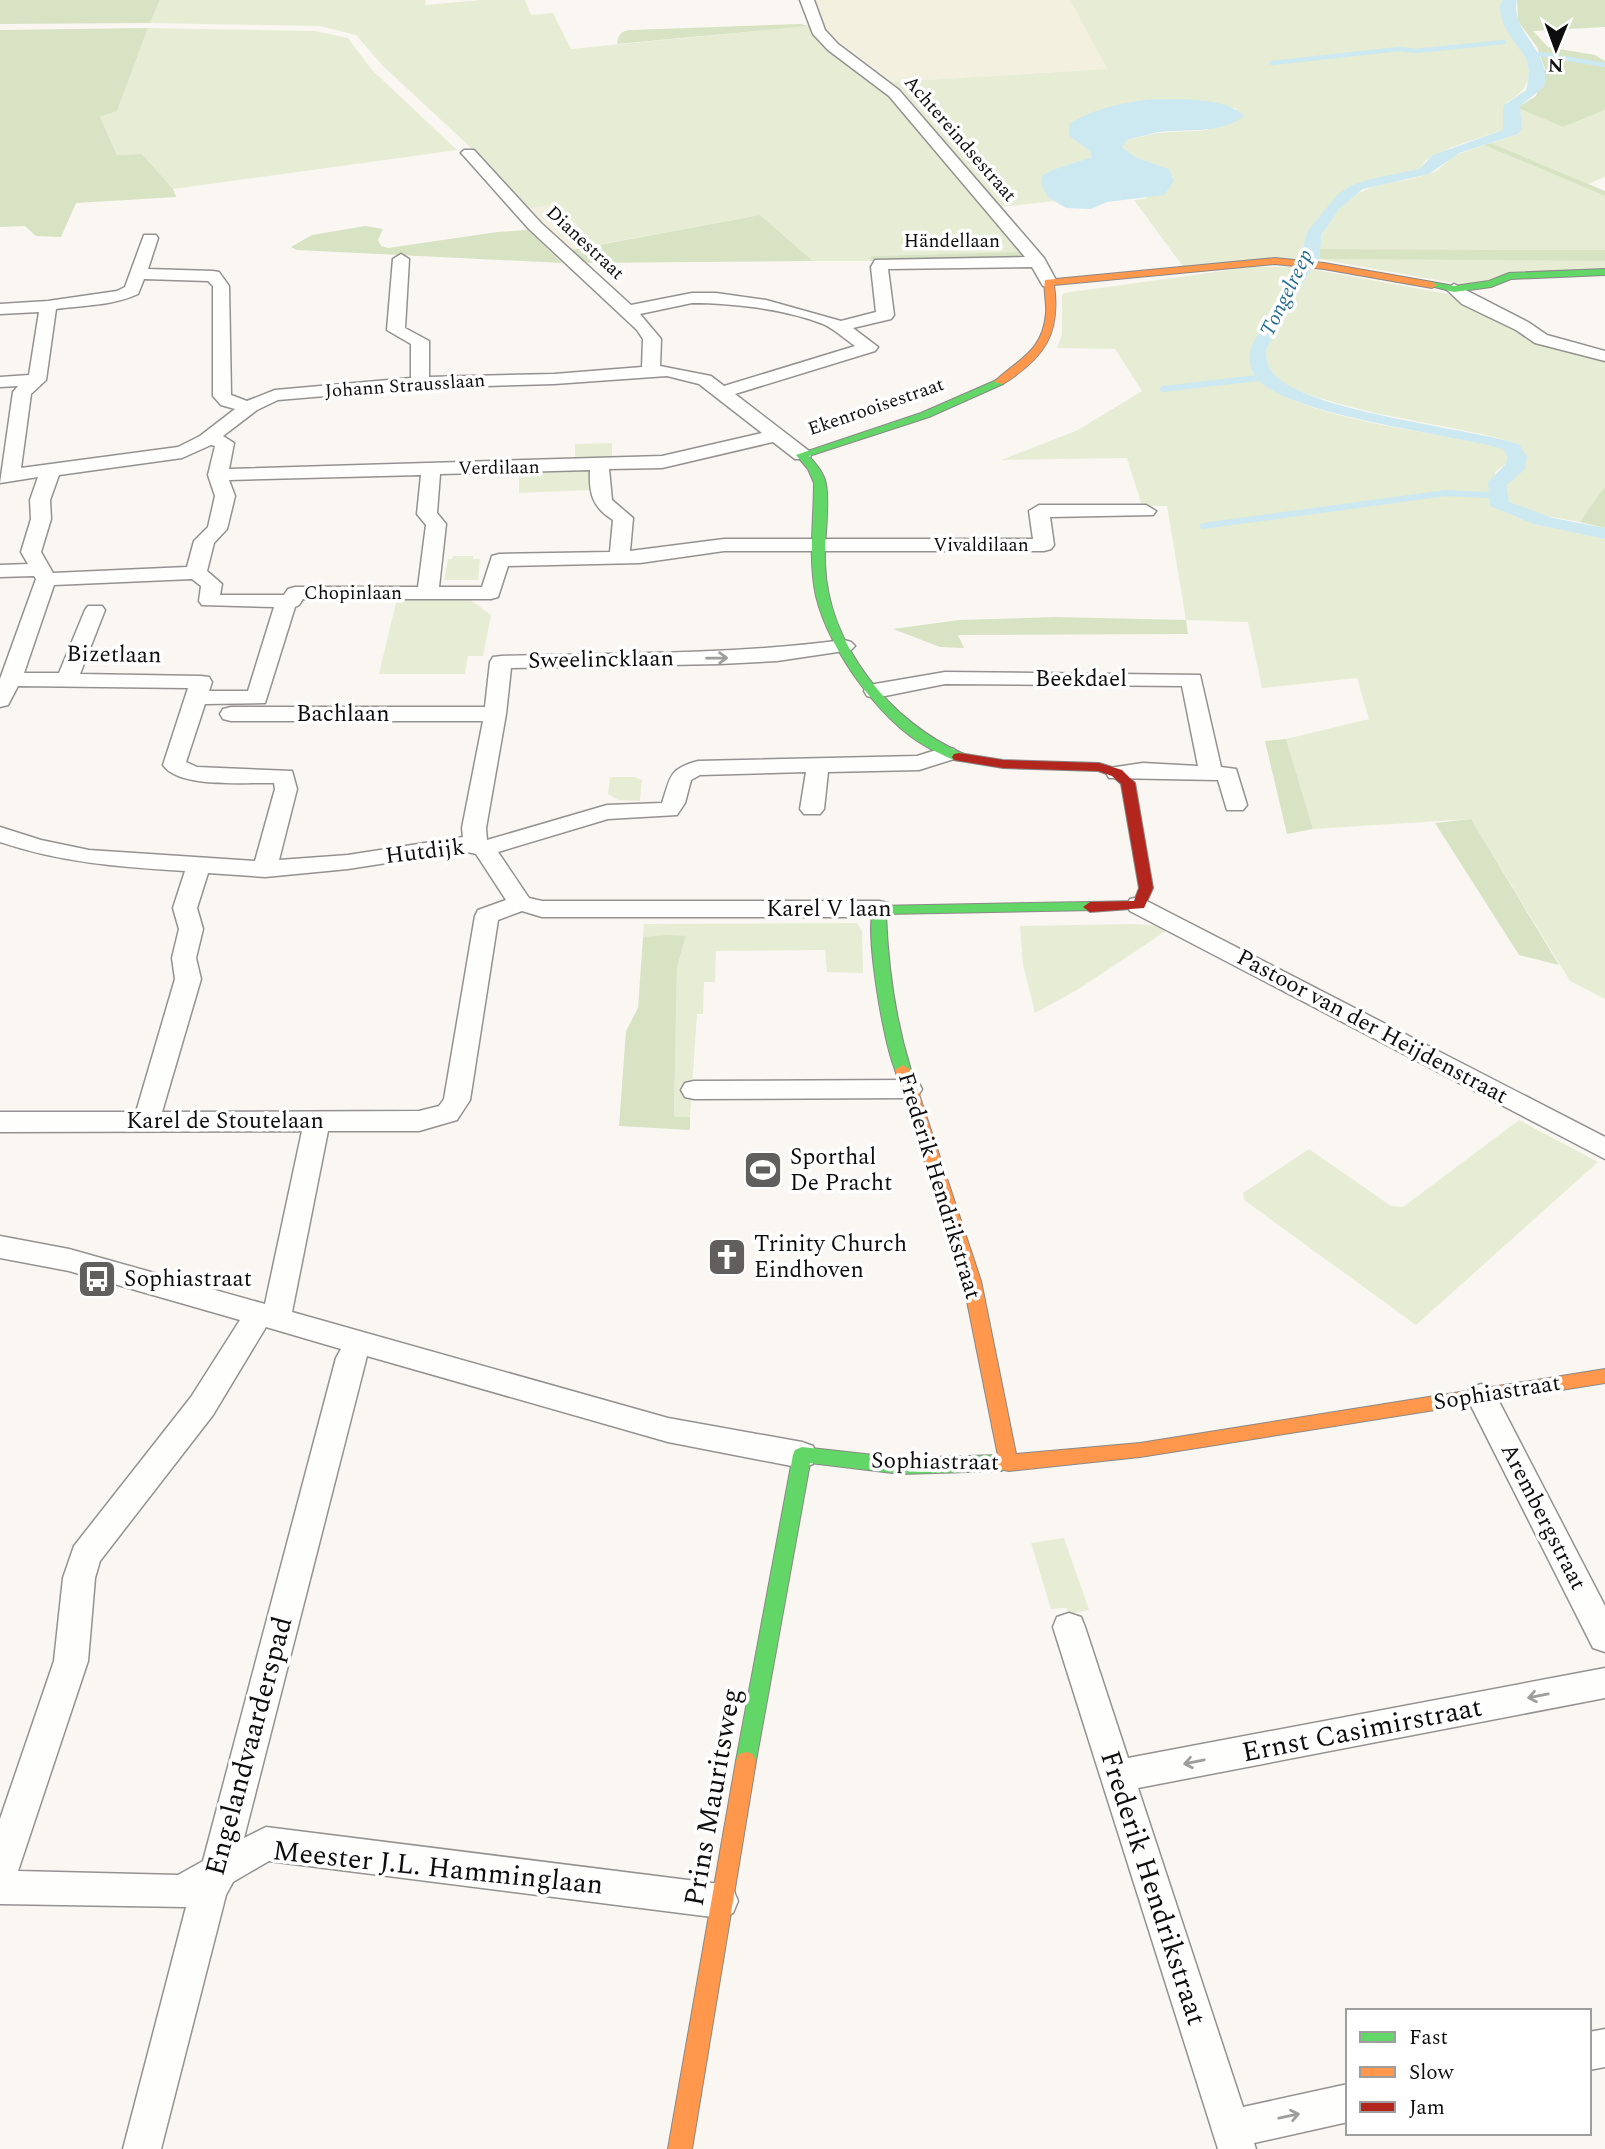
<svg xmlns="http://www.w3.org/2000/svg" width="1605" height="2149" viewBox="0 0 1605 2149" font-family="Spectral,serif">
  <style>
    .farmland { fill: #f4f0e0 }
    .green { fill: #e6edd4 }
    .forest { fill: #d7e3c3 }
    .water { fill: #cce8f0 }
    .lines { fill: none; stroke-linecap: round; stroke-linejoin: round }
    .stream-far1 { stroke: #cce8f0; stroke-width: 4.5 }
    .stream { stroke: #cce8f0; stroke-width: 6 }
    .street-casing { stroke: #949290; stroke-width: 3 }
    .fast-casing { stroke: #8a8987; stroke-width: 2 }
    .slow-casing { stroke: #8a8987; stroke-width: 2 }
    .jam-casing { stroke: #8a8987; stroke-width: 2 }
    .street { fill: #fefefd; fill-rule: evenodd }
    .fast { fill: #63d668; fill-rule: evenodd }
    .slow { fill: #ff974d; fill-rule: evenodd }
    .jam { fill: #b3261e; fill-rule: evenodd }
    .oneway { stroke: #9e9e9d }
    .labels { text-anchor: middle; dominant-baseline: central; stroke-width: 7; stroke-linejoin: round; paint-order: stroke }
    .far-street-label { font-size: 19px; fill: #0d0d0d; stroke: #fff }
    .far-water-label { font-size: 21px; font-style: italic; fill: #256e90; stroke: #fff }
    .street-label { font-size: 23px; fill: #0d0d0d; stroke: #fff }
    .poi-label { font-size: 23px; fill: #0d0d0d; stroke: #fff; text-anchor: start }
    .near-street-label { font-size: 28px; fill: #0d0d0d; stroke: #fff }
  </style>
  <rect width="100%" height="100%" fill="#faf7f2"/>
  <g class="farmland">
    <polygon points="814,0 1070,0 1107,69 892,82 830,35 824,27"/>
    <polygon points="556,204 596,245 566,251 525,209"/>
  </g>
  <g class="green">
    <polygon points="160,0 426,0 425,5 482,0 525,0 531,15 553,13 571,49 809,26 823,45 885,94 926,137 1008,231 1021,252 871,256 870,261 813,261 760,215 596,245 556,204 525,209 468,145 383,66 356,35 319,26 150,23"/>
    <path d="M1070 0H1503L1499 8C1510 42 1556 75 1506 103L1503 130 1452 147 1426 160 1419 169 1352 185 1307 232 1300 260 1184 268 1134 200 1144 199 1174 181 1169 169 1135 157 1122 147 1127 140 1157 133 1207 130 1237 109 1216 103 1154 99 1069 124V136L1090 151 1092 157 1052 170 1048 197 1055 201 1001 207 903 92 892 82 1107 69Z"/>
    <polygon points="148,28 315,31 348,38 371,69 457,150 173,189 142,154 117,155 100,117 117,111"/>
    <polygon points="1520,109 1563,127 1605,110 1605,177 1588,184 1491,143 1518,134 1522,129"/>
    <path d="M1484 145 1605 196V250L1320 249C1321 234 1326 226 1335 214 1363 179 1391 186 1429 174L1438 170 1453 156Z"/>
    <polygon points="1319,259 1605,261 1605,269 1459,284"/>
    <path d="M1251 267H1296L1264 321 1252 372C1289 421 1443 431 1503 449L1507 456 1506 464 1495 472 1504 512 1533 524 1605 539V999L1570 981 1471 819 1313 829 1286 739 1369 719 1357 678 1262 688 1248 622 1186 620 1167 506H1142L1127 458 1001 460 1078 430 1142 391 1115 349 1057 348 1062 334V295L1064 293Z"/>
    <path d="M1311 269 1448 294 1532 340 1605 361V487L1580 522 1536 514 1509 502 1507 485 1513 478 1519 444C1456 425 1390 420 1326 400 1308 394 1286 389 1274 374 1267 367 1266 359 1266 350Z"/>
    <polygon points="612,443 612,457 575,458 575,444"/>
    <polygon points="585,470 592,474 591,490 519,493 519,472"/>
    <polygon points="453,556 473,556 473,559 480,559 478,580 444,580 448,559 452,559"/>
    <polygon points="397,598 468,598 491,615 483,656 468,656 465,674 379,674"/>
    <polygon points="610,777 635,777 642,780 640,801 618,800 608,794"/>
    <polygon points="857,923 862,931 863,973 827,972 825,950 716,951 715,982 704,982 703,1014 697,1014 690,1117 674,1117 677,967 686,936 643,937 644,924"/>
    <polygon points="1131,924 1152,925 1166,931 1077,990 1035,1013 1023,965 1020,926"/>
    <polygon points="1519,1120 1598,1162 1416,1325 1244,1200 1243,1193 1309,1149 1391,1206 1403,1207"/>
    <polygon points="1064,1538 1089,1610 1069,1614 1066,1608 1051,1609 1031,1543"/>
  </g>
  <g class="forest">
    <polygon points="0,0 160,0 150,23 0,24"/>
    <polygon points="1517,0 1605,0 1605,27 1533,31 1548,47 1595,55 1605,61 1605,110 1563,127 1520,109 1520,106 1536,96 1545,69 1537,47 1518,21"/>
    <path d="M801 24 809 26 617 44C618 35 621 31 630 30Z"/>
    <polygon points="148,28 117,111 100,117 117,155 142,154 173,189 176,197 76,203 61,237 36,236 25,226 0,227 0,30"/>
    <polygon points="1491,143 1605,191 1605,196 1484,145"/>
    <polygon points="760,215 813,261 579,263 566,251"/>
    <polygon points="365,226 383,229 378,240 381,246 388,248 497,232 528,230 562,263 297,250 291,247 312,235"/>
    <polygon points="1320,249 1605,250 1605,261 1319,259"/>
    <polygon points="1021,252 1025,258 870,261 871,256"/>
    <polygon points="1605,487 1605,528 1580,522 1603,489"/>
    <polygon points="1056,617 1186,620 1188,634 958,635 964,648 940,647 893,629 959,620"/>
    <polygon points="1286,739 1313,829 1287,834 1265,741"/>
    <polygon points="1471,819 1559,965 1519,955 1435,823"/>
    <polygon points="667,935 686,936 677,967 674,1117 690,1117 690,1130 619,1126 626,1031 638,1008 643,937"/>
  </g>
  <g class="water">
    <path d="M1503 0H1517C1509 32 1553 51 1544 87L1520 106 1522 129 1518 134 1459 153 1429 174 1363 189 1339 209 1322 234 1319 259 1311 269 1266 350C1266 359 1267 367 1274 374 1305 411 1467 428 1519 444L1527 457 1525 469 1507 485 1509 502 1553 518 1605 528V539L1533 524 1490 506 1488 482 1506 464 1507 456 1503 449C1455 434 1275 415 1253 373 1249 365 1249 356 1251 347L1300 260 1307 232 1338 194 1352 185 1371 179 1419 169 1433 155 1503 130V106L1526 90C1535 56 1519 53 1506 29 1502 23 1501 14 1499 7Z"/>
    <path d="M1154 99C1181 100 1224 96 1244 116 1220 134 1188 129 1159 132 1149 134 1138 137 1127 140L1122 147 1135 157 1169 169 1174 181 1164 195 1107 202 1091 209 1066 208 1048 197 1041 184 1042 176 1052 170 1092 157 1090 151 1069 136V124C1094 108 1125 102 1154 99Z"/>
  </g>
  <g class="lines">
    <g class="stream-far1">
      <polyline points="1539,54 1605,65"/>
      <polyline points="1272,63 1399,49 1416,51 1504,42"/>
    </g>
    <g class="stream">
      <polyline points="1163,389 1257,378"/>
      <polyline points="1203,526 1446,493 1487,495"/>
    </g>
    <g class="street-casing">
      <g id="street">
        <path d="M800 0H814L825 30 838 44 899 90 1044 258 1057 282 1049 287 1043 286 1032 267 888 269 894 315 891 319 853 328 878 347 875 351 735 394 809 451 811 455 809 459H795L773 442 662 468 609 469 612 500 633 518 630 551 724 539H1033L1029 511 1039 505H1146L1156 511 1153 515 1050 517 1054 545 1051 549 1044 551H724L640 563 508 566 498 597 491 599H303L299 605 295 607 265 703 205 704 186 762 197 767 292 771 297 789 279 860 348 855 463 837 462 828 483 721H231L223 719 220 714 223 709 231 707H485L490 662 493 657 501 656C616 653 730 655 844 640L851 642 855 646 851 650 777 661 720 664 511 668 506 714 486 828 487 840 607 805 662 803C671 777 668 769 698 761L917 756 946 747 954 749 957 754 954 759 919 770 828 772 824 809 820 814H804L800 809 806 772 700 775 691 780 685 803 677 815 608 819 498 852 529 898 542 901H879L888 903 891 909 888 915 879 917H542L522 911 498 920 470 1100 457 1120 419 1131H328L292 1312 668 1418 802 1442 813 1446 817 1455 813 1464 802 1468 668 1442 367 1356 244 1838 266 1827 720 1884 733 1889 738 1901 733 1913 720 1918 269 1861 233 1882 226 1895 161 2149H123L186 1907 0 1904V1819L54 1661 63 1578 74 1546 191 1397 240 1320 69 1271 0 1258V1236L69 1249 265 1304 302 1131 0 1132V1112H136L175 979 172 958 179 929 173 908 185 871C120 867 62 863 0 842V827L41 840 89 850 255 861 275 789 274 783C247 782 179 789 163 765L188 688 18 686 8 705 0 707V679L36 579 34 576 0 577V565L28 564 21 552 31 519 30 500 38 477 0 483 13 392 18 386 0 387V377L29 375 39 312 0 314V304L48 301 117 291 125 287 144 235H156L158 238 148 269 213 271 219 272 229 286 231 395 247 401 275 390 411 378V344L387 330 393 259 401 254 409 259 405 328 429 341V377L554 374 642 367 643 339 637 330 529 229 464 156 461 153 464 150H474L541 223 631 305 692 293H716L766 300 841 321 876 312 871 267 875 260 1025 257 889 96 828 50 813 34ZM144 279 208 281 213 286V396L221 405 235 409 200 436 178 447 21 468 31 394 46 380 56 309C84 305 112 306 138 294ZM692 303C732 303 785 309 823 324 834 329 845 339 855 346L724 386 711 376 660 366 661 339 640 314ZM667 376 699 384 762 433 662 456 229 469 234 443 223 436 257 410 278 400 420 388 554 384ZM211 445 215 446 208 475 215 496 208 527 194 541 187 567 53 573 41 552 51 519 50 500 59 475 182 458ZM590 470C589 493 592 507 613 520L610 552 499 554 492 556 482 587H439L446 524 437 513 440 474ZM421 475 417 514 426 525 418 587H295L288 589 284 595H220L222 584 207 571 214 543 227 529 235 496 229 480ZM192 579 201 586 199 601 202 605 274 607 248 691H209L212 682 209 677 201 676 80 674 105 610 102 606H88L85 610 59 673H24L54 585ZM463 851 476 854 506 900 478 910 475 916 444 1099 439 1106 419 1111 162 1112 201 979 196 958 203 929 197 908 208 873 265 877 348 869ZM266 1327 341 1349 336 1358 203 1861 178 1875 18 1871 88 1661 95 1578 100 1561 213 1415Z"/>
        <polygon points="1454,284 1528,322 1547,335 1605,351 1605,361 1535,343 1516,330 1462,304 1446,289"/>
        <polygon points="945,672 1200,675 1221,767 1236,769 1247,805 1243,810 1227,810 1218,780 1109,778 1106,773 1109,768 1143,763 1198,766 1182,686 945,684 875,698 867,696 864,691 867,686 875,684"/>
        <polygon points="1139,897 1605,1137 1605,1159 1130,911 1127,905 1130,899"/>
        <polygon points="909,1080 918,1082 922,1089 918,1096 909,1098 694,1099 685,1097 681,1090 685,1083 694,1081"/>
        <polygon points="1481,1384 1492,1388 1605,1606 1605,1652 1593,1648 1466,1396 1470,1388"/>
        <polygon points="1069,1613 1081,1617 1085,1627 1128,1758 1605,1668 1605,1698 1138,1788 1243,2107 1348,2084 1348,2122 1254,2143 1256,2149 1218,2149 1053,1627 1057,1617"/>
        <polygon points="1605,2029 1605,2067 1589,2070 1589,2032"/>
      </g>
    </g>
    <g class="fast-casing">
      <g id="fast">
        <polygon points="1605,269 1605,275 1511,279 1491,287 1454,292 1427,285 1432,282 1454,286 1489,281 1509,273"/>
        <path d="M999 379 1003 380V384L929 417 809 456C816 464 824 473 826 484 830 505 824 540 825 564 828 645 891 723 964 754L966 757 964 760C955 762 947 757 939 753 885 730 829 651 816 596 808 559 814 520 814 483L808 469 796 455 921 413Z"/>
        <path d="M1090 902 1097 907 1095 910 886 914C888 967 895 1019 911 1070L903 1075 897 1074C884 1049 864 929 874 906Z"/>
        <polygon points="802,1447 901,1458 1001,1455 1008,1458 1010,1463 1008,1468 1001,1471 901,1474 810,1463 756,1761 753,1768 746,1770 739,1768 736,1761 793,1455 795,1450"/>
      </g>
    </g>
    <g class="slow-casing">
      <g id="slow">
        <path d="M1275 258 1324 263 1432 282 1437 285 1432 288 1324 269 1275 264 1054 285C1061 334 1044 358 1003 384L994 382C1018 359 1043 352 1046 313 1047 302 1043 290 1045 280Z"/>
        <polygon points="903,1065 911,1070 981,1281 1016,1454 1140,1443 1605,1369 1605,1383 1140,1457 1009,1471 994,1468 992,1463 998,1456 963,1281 895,1070"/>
        <polygon points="746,1752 753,1754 756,1761 692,2149 668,2149 736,1761 739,1754"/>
      </g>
    </g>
    <g class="jam-casing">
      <polygon id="jam" points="959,753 1003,760 1099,763 1122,770 1135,783 1153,888 1144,908 1090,912 1083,907 1090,902 1134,901 1139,888 1121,784 1112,776 1098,771 1003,768 954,760 952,757 954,754"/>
    </g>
    <use href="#street" class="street"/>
    <use href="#fast" class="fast"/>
    <use href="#slow" class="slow"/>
    <use href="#jam" class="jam"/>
  </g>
  <defs><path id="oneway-shaft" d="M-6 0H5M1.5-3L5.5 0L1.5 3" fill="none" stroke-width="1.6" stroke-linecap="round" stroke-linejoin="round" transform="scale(1.75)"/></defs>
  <g class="oneway">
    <use href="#oneway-shaft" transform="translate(717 658) rotate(-1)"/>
    <use href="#oneway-shaft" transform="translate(1538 1696) rotate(169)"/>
    <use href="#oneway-shaft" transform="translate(1194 1762) rotate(169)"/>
    <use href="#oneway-shaft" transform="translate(1289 2116) rotate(-12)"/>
  </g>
  <defs>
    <g id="stadium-square" transform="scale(2.0125)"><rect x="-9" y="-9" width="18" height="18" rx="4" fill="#605f5d" stroke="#fff"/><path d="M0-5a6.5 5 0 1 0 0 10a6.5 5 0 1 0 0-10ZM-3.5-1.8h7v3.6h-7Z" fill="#fff"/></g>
    <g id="church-square" transform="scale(2.0125)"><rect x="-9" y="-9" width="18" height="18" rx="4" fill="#605f5d" stroke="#fff"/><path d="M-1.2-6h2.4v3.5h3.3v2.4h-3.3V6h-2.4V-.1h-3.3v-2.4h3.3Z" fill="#fff"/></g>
    <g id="bus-square" transform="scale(2.0125)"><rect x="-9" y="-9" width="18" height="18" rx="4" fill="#605f5d" stroke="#fff"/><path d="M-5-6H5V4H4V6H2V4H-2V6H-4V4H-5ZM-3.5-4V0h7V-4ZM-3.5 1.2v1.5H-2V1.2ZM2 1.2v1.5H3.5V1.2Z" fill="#fff"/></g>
  </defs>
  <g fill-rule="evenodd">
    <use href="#stadium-square" x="763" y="1170"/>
    <use href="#church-square" x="727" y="1257"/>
    <use href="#bus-square" x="97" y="1279"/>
  </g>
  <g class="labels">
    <g class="far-street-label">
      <text transform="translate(960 139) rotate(49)">Achtereindsestraat</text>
      <text x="952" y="241">Händellaan</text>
      <text transform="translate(585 243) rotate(43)">Dianestraat</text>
      <text transform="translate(405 386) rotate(-4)">Johann Strausslaan</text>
      <text transform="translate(876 407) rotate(-19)">Ekenrooisestraat</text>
      <text transform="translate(499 468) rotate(-1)">Verdilaan</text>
      <text x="981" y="545">Vivaldilaan</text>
      <text x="353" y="593">Chopinlaan</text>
    </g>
    <g class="far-water-label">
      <text transform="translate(1287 293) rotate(-64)">Tongelreep</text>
    </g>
    <g class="street-label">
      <text transform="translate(114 655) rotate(1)">Bizetlaan</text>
      <text transform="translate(601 660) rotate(-1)">Sweelincklaan</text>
      <text x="1081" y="679">Beekdael</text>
      <text x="343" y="714">Bachlaan</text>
      <text transform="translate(425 852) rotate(-7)">Hutdijk</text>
      <text x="829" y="909">Karel V laan</text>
      <text transform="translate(1372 1027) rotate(28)">Pastoor van der Heijdenstraat</text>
      <text x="225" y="1121">Karel de Stoutelaan</text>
      <text transform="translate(939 1186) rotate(73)">Frederik Hendrikstraat</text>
      <text transform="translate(1497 1393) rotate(-9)">Sophiastraat</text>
      <text transform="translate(935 1462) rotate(1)">Sophiastraat</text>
      <text transform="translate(1543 1517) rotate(63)">Arembergstraat</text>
    </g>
    <g class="poi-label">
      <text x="790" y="1157">Sporthal<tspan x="790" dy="26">De Pracht</tspan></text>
      <text x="754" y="1244">Trinity Church<tspan x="754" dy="26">Eindhoven</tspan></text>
      <text x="124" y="1279">Sophiastraat</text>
    </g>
    <g class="near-street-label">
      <text transform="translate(1362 1730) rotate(-11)">Ernst Casimirstraat</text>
      <text transform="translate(249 1746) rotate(-75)">Engelandvaarderspad</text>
      <text transform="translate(713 1797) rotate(-80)">Prins Mauritsweg</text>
      <text transform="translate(438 1868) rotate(6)">Meester J.L. Hamminglaan</text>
      <text transform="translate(1153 1888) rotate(72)">Frederik Hendrikstraat</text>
    </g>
  </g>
  <rect x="1346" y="2009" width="245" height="126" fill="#ffffff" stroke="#9e9e9e" stroke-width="2"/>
  <rect x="1360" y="2032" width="35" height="10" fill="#63d668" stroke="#9e9e9e" stroke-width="2"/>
  <text x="1409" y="2044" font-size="21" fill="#0d0d0d">Fast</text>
  <rect x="1360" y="2067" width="35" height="10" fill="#ff974d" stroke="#9e9e9e" stroke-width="2"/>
  <text x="1409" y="2079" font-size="21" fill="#0d0d0d">Slow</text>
  <rect x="1360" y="2102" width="35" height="10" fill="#b3261e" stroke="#9e9e9e" stroke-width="2"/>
  <text x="1409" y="2114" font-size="21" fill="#0d0d0d">Jam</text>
  <g transform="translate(1556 49) rotate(181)" stroke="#ffffff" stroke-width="5" paint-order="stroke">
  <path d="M0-5L12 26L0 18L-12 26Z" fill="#0d0d0d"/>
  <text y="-10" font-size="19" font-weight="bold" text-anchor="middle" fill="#0d0d0d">N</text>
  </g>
</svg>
